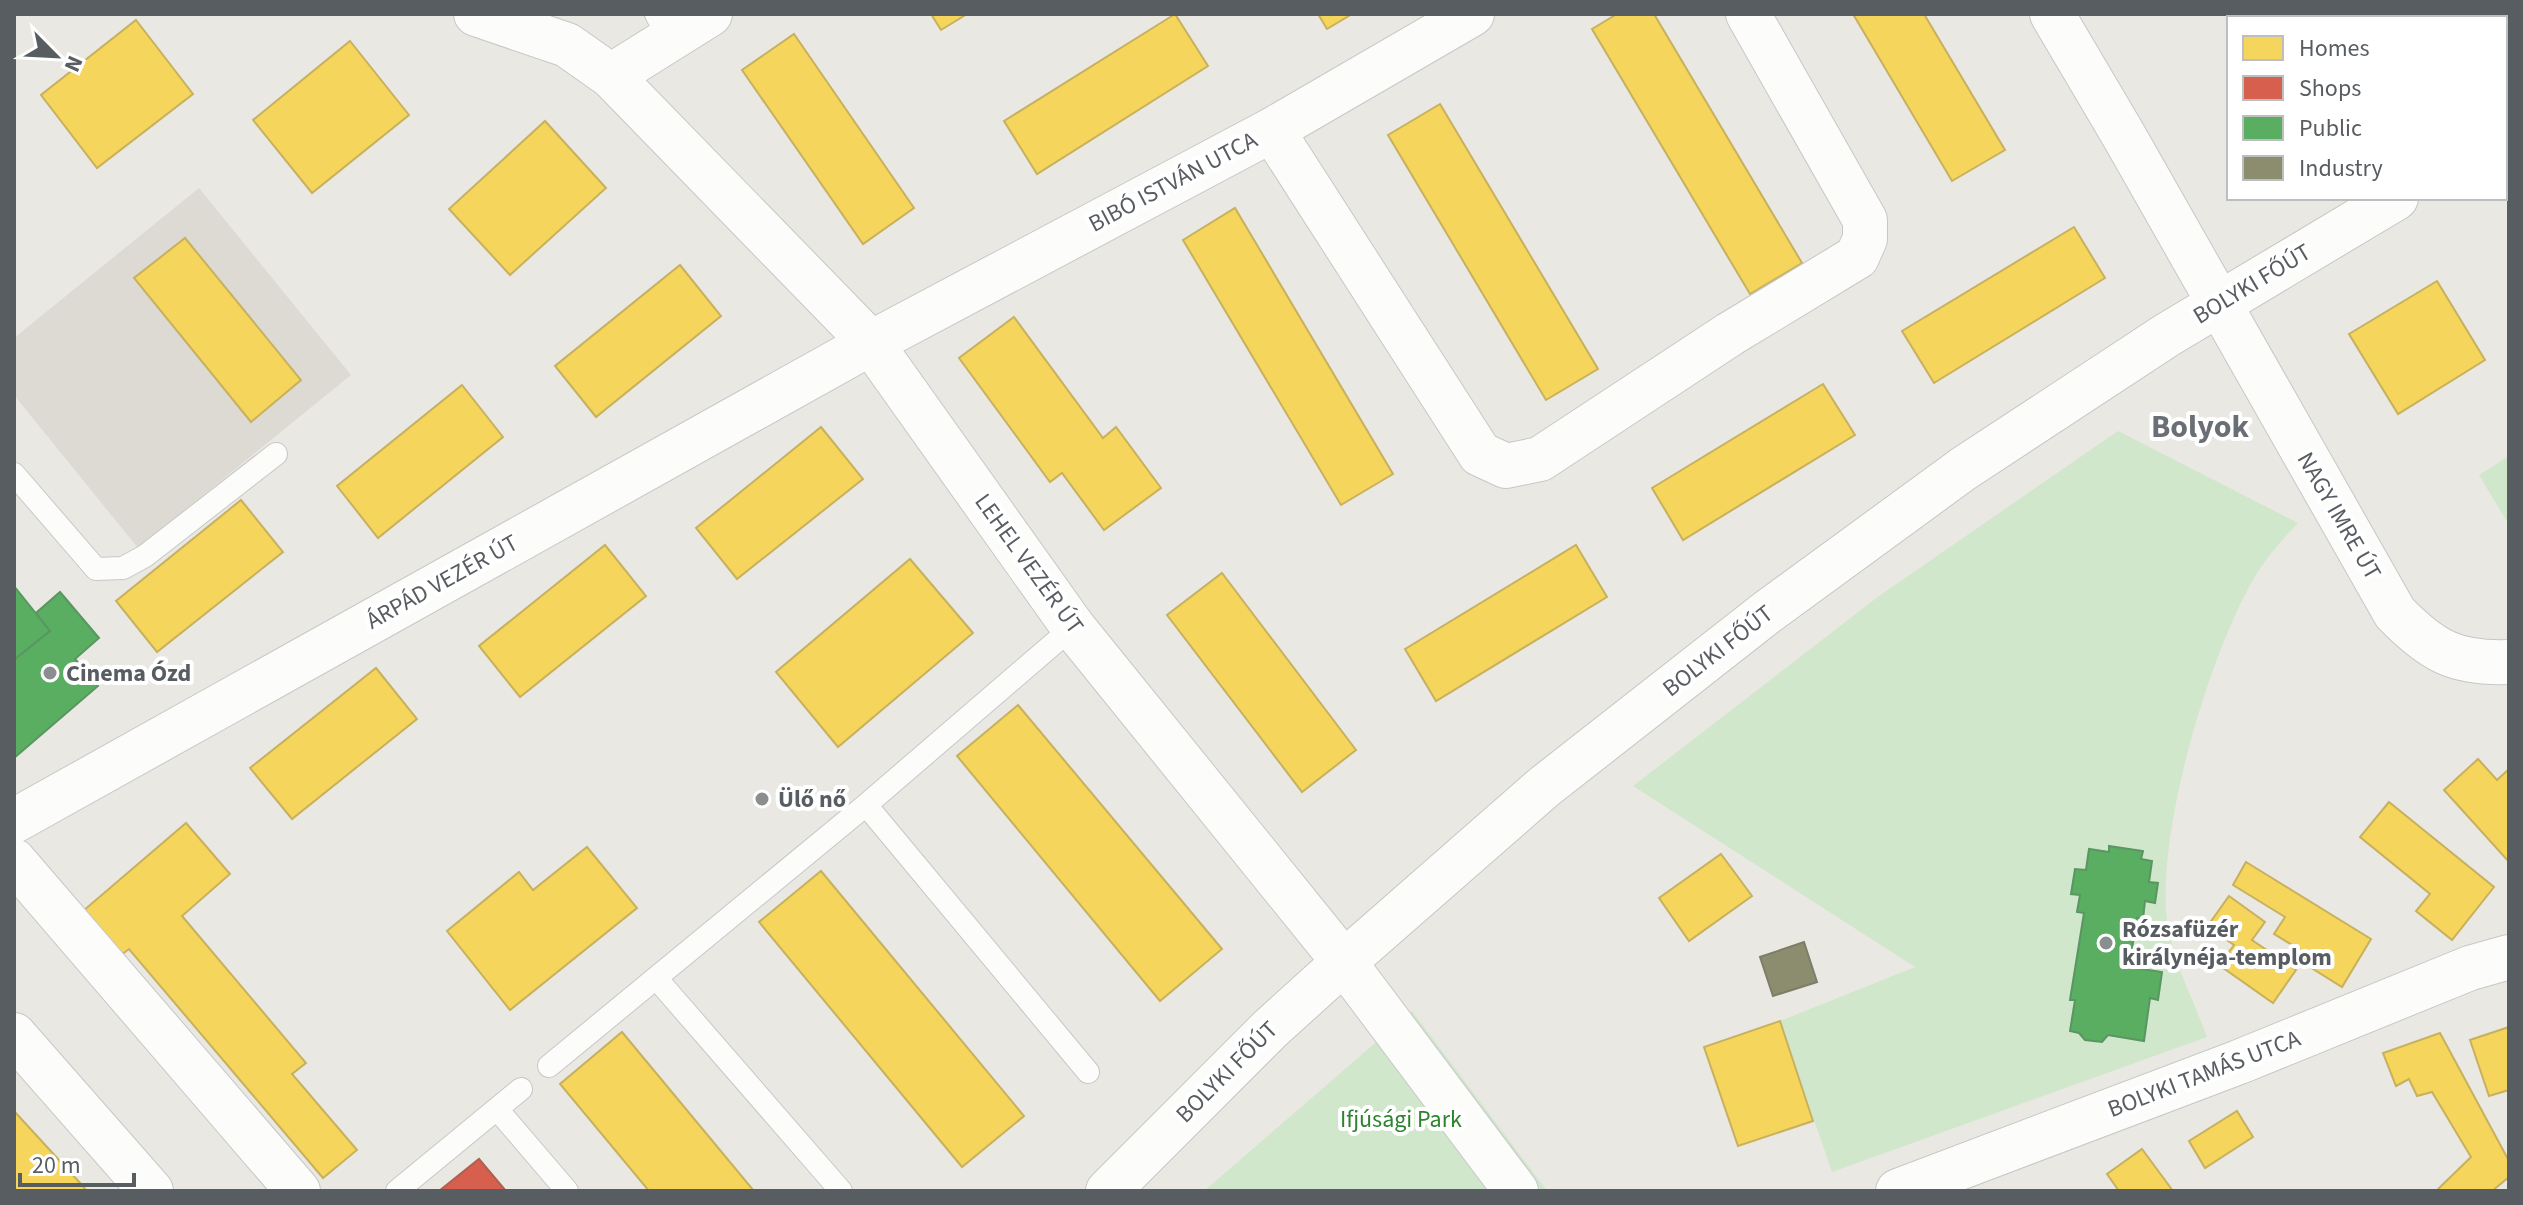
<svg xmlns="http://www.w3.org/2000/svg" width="2523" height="1205" viewBox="0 0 2523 1205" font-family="'Source Sans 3',sans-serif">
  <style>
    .education { fill: #dcdad2 }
    .green { fill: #d0e7cb }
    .homes { fill: #f6d55c; stroke: #c7b15e; stroke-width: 2 }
    .shops { fill: #d6604d; stroke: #b05f53; stroke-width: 2 }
    .public { fill: #5aae61; stroke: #599661; stroke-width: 2 }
    .industry { fill: #8c8c6e; stroke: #7c7e6a; stroke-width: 2 }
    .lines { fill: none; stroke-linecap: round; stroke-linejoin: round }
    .service-casing { stroke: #c7c7c7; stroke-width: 24 }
    .minor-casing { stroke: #c7c7c7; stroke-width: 46 }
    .secondary-casing { stroke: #c5c6c4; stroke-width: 46 }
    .service { stroke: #fcfcfb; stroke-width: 22 }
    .minor { stroke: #fcfcfb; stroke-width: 44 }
    .secondary { stroke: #fcfcfb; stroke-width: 44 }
    .poi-dot { fill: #8b8e8f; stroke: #fff; stroke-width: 3 }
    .labels { text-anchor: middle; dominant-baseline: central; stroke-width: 8; stroke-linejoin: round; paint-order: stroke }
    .street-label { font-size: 24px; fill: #585d62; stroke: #fff }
    .poi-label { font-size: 24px; font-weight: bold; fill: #585d62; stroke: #fff; text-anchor: start }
    .park-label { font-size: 24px; fill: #2e832f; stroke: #fff }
    .district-label { font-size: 32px; font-weight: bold; fill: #696f74; stroke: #fff }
  </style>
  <rect width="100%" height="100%" fill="#eae8e2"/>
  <polygon class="education" points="199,188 351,375 138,548 14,395 14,338"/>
  <g class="green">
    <path d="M2118 431 2298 523C2284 538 2270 553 2259 570 2211 645 2153 840 2168 928 2175 965 2194 1002 2207 1037L1832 1172 1780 1021 1915 967 1633 786 1879 596Z"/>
    <polygon points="2509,456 2509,525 2479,475"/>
    <polygon points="1412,1011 1547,1191 1204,1191"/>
  </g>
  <g class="homes">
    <polygon points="931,14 967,14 941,30"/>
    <polygon points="1175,14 1208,66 1037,174 1004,121"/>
    <polygon points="1318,14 1352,14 1327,29"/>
    <polygon points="1617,14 1654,14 1802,263 1750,294 1592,29"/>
    <polygon points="1853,14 1924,14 2005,150 1952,181"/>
    <polygon points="2359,14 2469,14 2462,18 2352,18"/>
    <polygon points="136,20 193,94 97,168 41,95"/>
    <polygon points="794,34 914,208 863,244 742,70"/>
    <polygon points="350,41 409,115 312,193 253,120"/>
    <polygon points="1440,104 1598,369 1546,400 1388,135"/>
    <polygon points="545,121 606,188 510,275 449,209"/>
    <polygon points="1235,208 1393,474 1341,505 1183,240"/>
    <polygon points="2074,227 2105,278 1934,383 1902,331"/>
    <polygon points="185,238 301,380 251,422 134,278"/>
    <polygon points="680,265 721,316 596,417 555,366"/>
    <polygon points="2437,281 2485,360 2398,414 2349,334"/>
    <polygon points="1014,317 1103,438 1116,427 1161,488 1104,530 1062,473 1050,482 959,358"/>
    <polygon points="1823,384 1855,435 1683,540 1652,488"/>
    <polygon points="462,385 503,437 378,538 337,486"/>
    <polygon points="821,427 863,479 737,579 696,528"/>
    <polygon points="241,500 283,552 157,652 116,601"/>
    <polygon points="605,545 646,596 520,697 479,646"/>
    <polygon points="1576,545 1607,597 1436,701 1405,649"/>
    <polygon points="910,559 973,633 838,747 776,672"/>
    <polygon points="1222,573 1356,750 1302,792 1167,615"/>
    <polygon points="376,668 417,719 292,819 250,768"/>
    <polygon points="1018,705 1222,949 1160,1001 957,756"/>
    <polygon points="2478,759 2497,780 2509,769 2509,862 2444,790"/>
    <polygon points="2389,802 2494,887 2452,940 2416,911 2430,894 2360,837"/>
    <polygon points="186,823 230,874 182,916 306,1063 292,1074 357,1150 323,1178 129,949 121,955 83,911"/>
    <polygon points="587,847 637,908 510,1010 447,931 519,872 533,890"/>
    <polygon points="1721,854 1752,896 1689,941 1659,898"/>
    <polygon points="2246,862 2371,939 2342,987 2297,959 2302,951 2274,934 2285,917 2233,885"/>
    <polygon points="821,871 1024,1116 962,1167 759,922"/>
    <polygon points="2229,896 2265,922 2252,940 2296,970 2273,1003 2219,965 2234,945 2207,927"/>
    <polygon points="1780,1021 1813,1121 1738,1146 1704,1047"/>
    <polygon points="2509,1027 2509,1090 2489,1096 2470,1040"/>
    <polygon points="622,1032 754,1191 649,1191 560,1084"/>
    <polygon points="2440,1033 2509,1161 2509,1177 2492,1191 2436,1191 2471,1157 2432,1092 2417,1096 2409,1079 2396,1086 2383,1053"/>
    <polygon points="14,1111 81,1184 87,1191 14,1191"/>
    <polygon points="2237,1111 2253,1137 2205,1168 2189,1141"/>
    <polygon points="2142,1149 2173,1191 2119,1191 2107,1174"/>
  </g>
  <polygon class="shops" points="479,1159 506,1191 439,1191"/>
  <g class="public">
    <polygon points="14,586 50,631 14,660"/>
    <polygon points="60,592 99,638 75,659 98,686 14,758 14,660 50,631 36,613"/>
    <polygon points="2109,846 2143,851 2141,859 2152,861 2149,882 2158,883 2155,903 2145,901 2143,919 2137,918 2129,967 2162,972 2158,1000 2150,998 2144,1041 2108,1035 2102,1042 2085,1040 2079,1033 2070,1031 2075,1000 2070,1000 2084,913 2077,912 2080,895 2071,894 2075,869 2086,870 2089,849 2109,852"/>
  </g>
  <polygon class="industry" points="1804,942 1817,982 1773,996 1760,957"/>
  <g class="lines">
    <g class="service-casing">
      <g id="service">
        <polyline points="656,14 669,40"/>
        <polyline points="14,474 96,569 123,568 145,556 276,454"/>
        <polyline points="866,805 1088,1072"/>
        <polyline points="656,978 841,1191"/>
        <polyline points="549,1066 866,805 1073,627"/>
        <polyline points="497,1109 567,1191"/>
        <polyline points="397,1191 521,1089"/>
      </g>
    </g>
    <g class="minor-casing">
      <g id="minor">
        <polyline points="476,14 567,45 611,76 871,343 1073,627 1344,962 1516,1191"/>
        <path d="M2052 14 2124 136 2395 613C2432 651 2455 664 2509 662"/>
        <polyline points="2296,18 2303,14"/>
        <polyline points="611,76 710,14"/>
        <polyline points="1272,130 1480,454 1506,466 1540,459 1730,334 1857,257 1865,239 1865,220 1748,14"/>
        <polyline points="14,821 871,343 1272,130 1472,14"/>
        <polyline points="14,861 298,1191"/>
        <polyline points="14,1035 151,1191"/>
        <polyline points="1898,1191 2239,1062 2470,968 2509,957"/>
      </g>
    </g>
    <g class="secondary-casing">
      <g id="secondary">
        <polyline points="2505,133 2509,130"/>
        <polyline points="1108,1191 1270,1029 1344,962 1544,787 1766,613 1963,469 2167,335 2396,198"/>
      </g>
    </g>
    <use href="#service" class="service"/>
    <use href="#minor" class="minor"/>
    <use href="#secondary" class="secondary"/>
  </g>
  <g class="poi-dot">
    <circle cx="50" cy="673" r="8"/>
    <circle cx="762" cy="799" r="8"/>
    <circle cx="2106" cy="943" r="8"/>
  </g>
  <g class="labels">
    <g class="street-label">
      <text transform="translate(1173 182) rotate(-28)">BIBÓ ISTVÁN UTCA</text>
      <text transform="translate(2252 284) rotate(-31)">BOLYKI FŐÚT</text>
      <text transform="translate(2339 516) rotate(60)">NAGY IMRE ÚT</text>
      <text transform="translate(1029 564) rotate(54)">LEHEL VEZÉR ÚT</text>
      <text transform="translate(442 582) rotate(-29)">ÁRPÁD VEZÉR ÚT</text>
      <text transform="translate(1718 651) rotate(-38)">BOLYKI FŐÚT</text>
      <text transform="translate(1227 1072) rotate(-45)">BOLYKI FŐÚT</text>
      <text transform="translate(2204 1074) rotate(-21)">BOLYKI TAMÁS UTCA</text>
    </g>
    <g class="poi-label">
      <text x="66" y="673">Cinema Ózd</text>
      <text x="778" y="799">Ülő nő</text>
      <text x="2122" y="929">Rózsafüzér<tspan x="2122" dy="28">királynéja-templom</tspan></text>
    </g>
    <g class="park-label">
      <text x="1401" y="1119">Ifjúsági Park</text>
    </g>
    <g class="district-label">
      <text x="2200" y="427">Bolyok</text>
    </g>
  </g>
  <rect width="2523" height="1205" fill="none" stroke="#585d62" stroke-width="32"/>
  <rect x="2227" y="16" width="280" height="184" fill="#ffffff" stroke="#bcbec0" stroke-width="2"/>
  <rect x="2243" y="36" width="40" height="24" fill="#f6d55c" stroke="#bcbec0" stroke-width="2"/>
  <text x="2299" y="56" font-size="24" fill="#585d62">Homes</text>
  <rect x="2243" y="76" width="40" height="24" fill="#d6604d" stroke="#bcbec0" stroke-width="2"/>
  <text x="2299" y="96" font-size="24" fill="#585d62">Shops</text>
  <rect x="2243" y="116" width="40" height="24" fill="#5aae61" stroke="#bcbec0" stroke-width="2"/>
  <text x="2299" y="136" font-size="24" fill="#585d62">Public</text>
  <rect x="2243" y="156" width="40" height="24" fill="#8c8c6e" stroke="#bcbec0" stroke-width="2"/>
  <text x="2299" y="176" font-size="24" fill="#585d62">Industry</text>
  <g transform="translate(56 56) rotate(114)" stroke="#ffffff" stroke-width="6" paint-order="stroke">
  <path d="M0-6L14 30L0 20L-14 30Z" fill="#585d62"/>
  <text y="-12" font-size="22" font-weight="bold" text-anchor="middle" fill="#585d62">N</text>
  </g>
  <path d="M20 1173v12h114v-12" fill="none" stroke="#585d62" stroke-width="4"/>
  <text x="32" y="1173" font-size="24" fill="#585d62" stroke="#ffffff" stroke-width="6" paint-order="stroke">20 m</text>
</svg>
